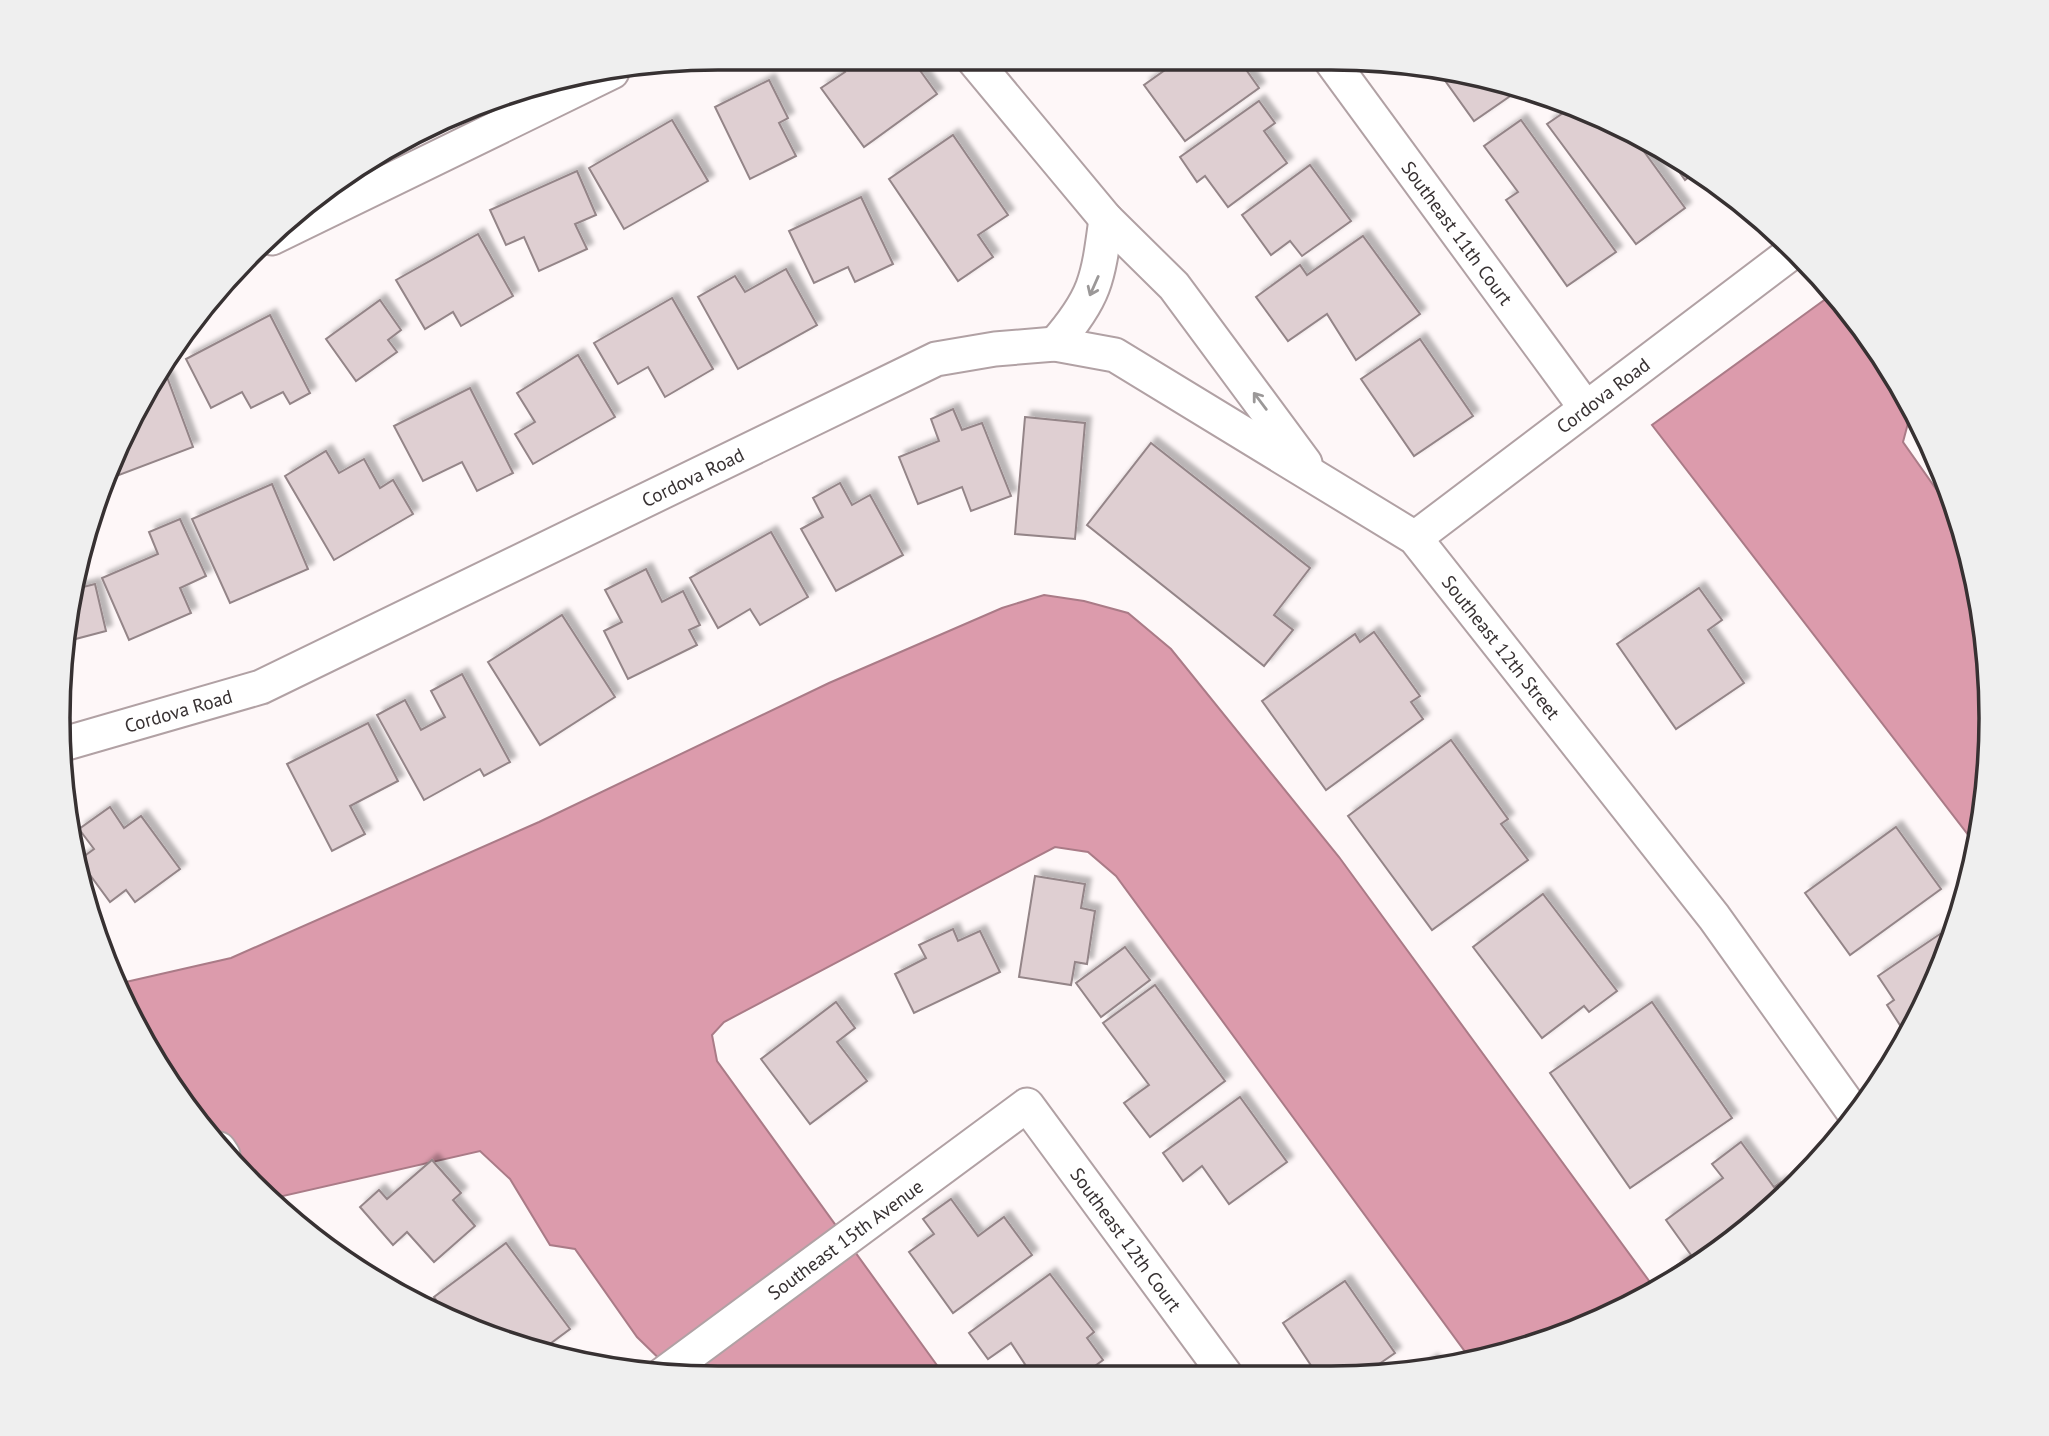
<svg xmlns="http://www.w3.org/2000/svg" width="2049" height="1436" viewBox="0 0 2049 1436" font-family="'PT Sans',sans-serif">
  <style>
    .water { fill: #dc9bac; stroke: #aa7b87; stroke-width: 2 }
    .building { fill: #dfcfd2; stroke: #948588; stroke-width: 2; filter: url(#shadow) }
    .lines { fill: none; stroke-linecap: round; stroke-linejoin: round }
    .minor-casing { stroke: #b1a1a4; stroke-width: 37 }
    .minor { stroke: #fff; stroke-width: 33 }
    .oneway { stroke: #9b9898 }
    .labels { text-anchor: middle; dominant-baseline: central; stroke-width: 7; stroke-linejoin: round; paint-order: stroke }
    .street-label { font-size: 19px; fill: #373132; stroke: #fff }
    .rim { fill: none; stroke: #373132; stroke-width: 3.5 }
  </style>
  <defs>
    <filter id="shadow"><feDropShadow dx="6" dy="-6" stdDeviation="2" flood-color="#0004"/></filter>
  </defs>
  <rect width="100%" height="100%" fill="#fef7f8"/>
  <g class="water">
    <polygon points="1834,293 1903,388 1912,408 1903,442 1960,523 1986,631 1990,761 1976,845 1652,425"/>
    <polygon points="1044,595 1084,601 1128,613 1171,649 1339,857 1655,1289 1623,1310 1469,1357 1116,876 1088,852 1055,847 724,1022 712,1035 717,1061 944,1375 678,1377 637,1337 575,1249 550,1245 510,1179 480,1151 270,1199 222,1154 126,1010 117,984 231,958 539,822 829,683 1002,608"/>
  </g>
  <g class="building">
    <polygon points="835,58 911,58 937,94 864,147 821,88 845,72"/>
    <polygon points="1182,58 1251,58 1256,65 1247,71 1259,88 1185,141 1144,85"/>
    <polygon points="1436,68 1460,71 1516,92 1474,121"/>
    <polygon points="769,80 788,118 779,123 796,156 750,179 715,107"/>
    <polygon points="1259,101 1275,123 1264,131 1287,163 1228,207 1205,176 1197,182 1180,157"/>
    <polygon points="1566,111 1632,135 1685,208 1636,244 1547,124"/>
    <polygon points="672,120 708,181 624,229 589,168"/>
    <polygon points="1521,120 1616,252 1567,286 1506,200 1518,192 1484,146"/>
    <polygon points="953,135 1008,215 978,235 993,257 958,281 889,179"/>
    <polygon points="1661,146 1694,173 1685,180"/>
    <polygon points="1310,165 1351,221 1302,256 1290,241 1271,255 1242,215"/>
    <polygon points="577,171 596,215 575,224 587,249 539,271 524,237 506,245 490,210"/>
    <polygon points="861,197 893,264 855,282 848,267 814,283 789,231"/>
    <polygon points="478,234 513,296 461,326 453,312 425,329 396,280"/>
    <polygon points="1363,236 1420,314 1356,360 1327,314 1288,341 1256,297 1300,265 1307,275"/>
    <polygon points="786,269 817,325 738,369 698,297 735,276 745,292"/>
    <polygon points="672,298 713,369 665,397 648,367 618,384 594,343"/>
    <polygon points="380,300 401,330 388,340 397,352 356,381 326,339"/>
    <polygon points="270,315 310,393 290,404 283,392 251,408 242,392 211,408 186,359"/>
    <polygon points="1420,339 1473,416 1414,456 1361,379"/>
    <polygon points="578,355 615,417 533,464 515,434 535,422 517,393"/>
    <polygon points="167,377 193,447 119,475 112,458 162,379"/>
    <polygon points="470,388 513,473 477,491 462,462 423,481 394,426"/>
    <polygon points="953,409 962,430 982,423 1011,496 971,511 962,487 918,504 899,457 939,441 931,419"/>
    <polygon points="1025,417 1085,423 1075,539 1015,534"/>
    <polygon points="1151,443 1310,568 1274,615 1293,630 1264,666 1087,525"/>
    <polygon points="326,451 339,473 364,459 380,488 393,480 413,514 334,560 285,476"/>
    <polygon points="840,483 852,505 870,495 903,555 836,591 801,529 823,517 813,498"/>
    <polygon points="272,484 308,569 230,603 192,519"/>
    <polygon points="180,519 206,576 180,588 191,613 129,640 102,578 158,554 149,532"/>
    <polygon points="771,532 808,597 760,625 750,609 718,628 690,578"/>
    <polygon points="646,569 662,602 683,591 700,625 689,630 697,645 628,679 604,631 622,622 605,590"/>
    <polygon points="95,584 106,631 64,642 75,589"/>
    <polygon points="1699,588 1722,620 1708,630 1744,683 1676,729 1617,644"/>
    <polygon points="562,615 615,697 540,745 488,662"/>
    <polygon points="1374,632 1420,696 1411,702 1423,719 1326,790 1262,701 1355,634 1360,642"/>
    <polygon points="462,674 510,762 484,776 480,769 424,800 377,715 405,700 421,730 445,717 431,691"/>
    <polygon points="368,723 398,781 350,806 365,834 332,851 287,764"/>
    <polygon points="1451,740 1508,819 1501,824 1528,860 1432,930 1348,816"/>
    <polygon points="110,807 124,828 141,816 180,869 135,902 126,890 110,902 79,860 94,849 79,829"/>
    <polygon points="1896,827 1941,889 1850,955 1805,893"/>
    <polygon points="1035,876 1085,884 1081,908 1095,911 1087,964 1075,962 1071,985 1019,977"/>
    <polygon points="1543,894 1617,991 1589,1012 1584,1006 1542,1038 1473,947"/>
    <polygon points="953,929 958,941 980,931 1000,972 914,1013 895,974 926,958 919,945"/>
    <polygon points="1940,934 1948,945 1923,1010 1907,1036 1887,1005 1894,1000 1878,976"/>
    <polygon points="1125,947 1150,980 1101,1017 1076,983"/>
    <polygon points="1155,985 1225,1081 1150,1137 1124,1103 1149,1085 1103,1023"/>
    <polygon points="836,1002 855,1028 837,1042 867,1081 810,1124 761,1059"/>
    <polygon points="1652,1002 1732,1118 1630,1188 1550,1073"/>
    <polygon points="1240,1097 1287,1162 1229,1204 1202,1166 1183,1181 1163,1153"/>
    <polygon points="1741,1142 1774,1187 1781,1182 1788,1191 1767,1214 1680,1272 1676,1266 1691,1255 1666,1220 1723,1178 1712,1164"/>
    <polygon points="432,1160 461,1193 453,1200 475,1226 434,1262 407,1232 393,1245 360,1207 379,1190 387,1199"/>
    <polygon points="951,1199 978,1236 1004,1217 1032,1255 953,1313 909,1252 934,1234 923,1219"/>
    <polygon points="506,1243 570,1329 539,1352 450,1319 434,1297"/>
    <polygon points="1050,1274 1094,1332 1087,1338 1103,1360 1084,1374 1032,1375 1011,1343 988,1359 969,1333"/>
    <polygon points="1345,1281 1395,1353 1366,1373 1316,1373 1283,1323"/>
    <polygon points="1432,1360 1437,1367 1414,1373"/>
  </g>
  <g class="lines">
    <g class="minor-casing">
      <g id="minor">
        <polyline points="972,58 1106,219 1174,286 1305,463"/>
        <path id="s1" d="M1329 58 1585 407"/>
        <polyline points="272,238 612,72"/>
        <path d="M1055 344C1096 297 1098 279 1106 219"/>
        <path id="s2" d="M1415 538 1791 253"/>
        <path id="s3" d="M67 743 261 687 936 359 995 349 1055 344 1115 355 1415 538 1714 917 1857 1117"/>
        <polyline points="219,1149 223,1155"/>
        <path id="s4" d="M662 1375 1027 1105 1225 1374"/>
      </g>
    </g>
    <use href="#minor" class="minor"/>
  </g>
  <defs><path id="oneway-shaft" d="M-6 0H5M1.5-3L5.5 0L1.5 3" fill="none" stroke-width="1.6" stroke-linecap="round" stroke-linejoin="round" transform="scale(1.75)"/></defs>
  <g class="oneway">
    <use href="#oneway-shaft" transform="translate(1094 286) rotate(114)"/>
    <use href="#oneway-shaft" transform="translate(1260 401) rotate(-127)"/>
  </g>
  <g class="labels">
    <g class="street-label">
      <text stroke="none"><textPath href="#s1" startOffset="217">Southeast 11th Court</textPath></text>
      <text stroke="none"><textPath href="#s2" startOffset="236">Cordova Road</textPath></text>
      <text stroke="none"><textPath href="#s3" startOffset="682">Cordova Road</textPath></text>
      <text stroke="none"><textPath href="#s3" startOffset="1624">Southeast 12th Street</textPath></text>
      <text stroke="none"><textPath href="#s3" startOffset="116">Cordova Road</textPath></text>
      <text stroke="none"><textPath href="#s4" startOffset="228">Southeast 15th Avenue</textPath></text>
      <text stroke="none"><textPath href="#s4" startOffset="621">Southeast 12th Court</textPath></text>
    </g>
  </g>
  <path d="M0 0H2049V1436H0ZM718 70H1331A648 648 0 0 1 1979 718V718A648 648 0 0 1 1331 1366H718A648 648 0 0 1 70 718V718A648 648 0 0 1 718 70Z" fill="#efefef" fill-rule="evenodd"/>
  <path class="rim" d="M718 70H1331A648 648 0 0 1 1979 718V718A648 648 0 0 1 1331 1366H718A648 648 0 0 1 70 718V718A648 648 0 0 1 718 70Z"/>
</svg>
